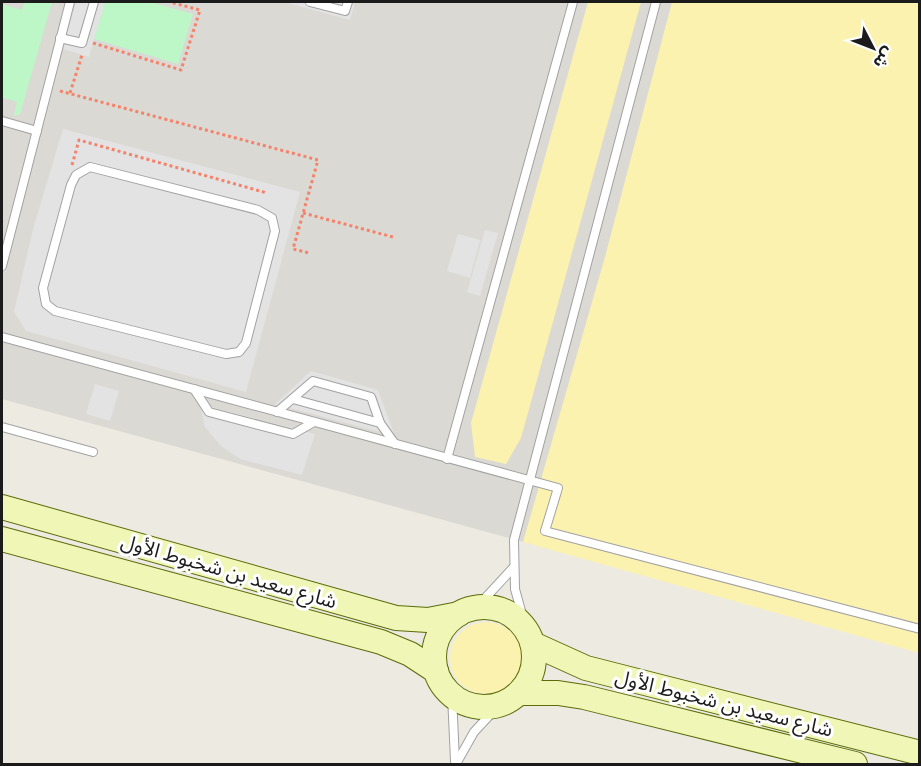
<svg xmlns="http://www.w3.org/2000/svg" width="921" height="766" viewBox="0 0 921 766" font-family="Raleway,'Noto Sans Arabic',sans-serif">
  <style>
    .airport { fill: #dbd9d3 }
    .sand { fill: #fcf2b0 }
    .park { fill: #bef7c7 }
    .parking { fill: #e3e3e3 }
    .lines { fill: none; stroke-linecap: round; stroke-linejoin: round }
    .lane-casing { stroke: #a2a2a2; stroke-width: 10 }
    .secondary-casing { stroke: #5b6c09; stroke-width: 26 }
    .path { stroke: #f4836b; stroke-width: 3; stroke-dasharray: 3 3; stroke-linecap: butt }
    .lane { stroke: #fff; stroke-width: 8 }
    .secondary { stroke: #eff6b6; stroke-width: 24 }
    .labels { text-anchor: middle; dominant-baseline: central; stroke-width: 6; stroke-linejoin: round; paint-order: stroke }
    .street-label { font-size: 20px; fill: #1b1b1b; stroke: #fff }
  </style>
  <rect width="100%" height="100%" fill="#edeae1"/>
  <polygon class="airport" points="2,2 919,2 710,593 2,399"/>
  <g class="sand">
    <polygon points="588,2 641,2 521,438 506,464 475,457 471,423"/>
    <polygon points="672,2 919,2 919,653 523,542 605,257"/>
    <circle cx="486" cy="658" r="36"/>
  </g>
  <g class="park">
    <polygon points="25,2 52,2 20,114 14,116 17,102 2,97 2,4 22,10"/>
    <polygon points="105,2 150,2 193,14 178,64 94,39"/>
  </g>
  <g class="parking">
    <polygon points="76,2 105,2 89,57 63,49"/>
    <polygon points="284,2 355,2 350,20"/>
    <polygon points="63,129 300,192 246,392 26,331 14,312 33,229"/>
    <polygon points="485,230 498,233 480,296 467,292"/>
    <polygon points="458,234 480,240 470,278 447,271"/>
    <polygon points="311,371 378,390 395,436 275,404"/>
    <polygon points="95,384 119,391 110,421 86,414"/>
    <polygon points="200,404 315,434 302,475 240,459 221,446 205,427"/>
  </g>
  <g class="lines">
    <g class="lane-casing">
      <g id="lane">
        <polyline points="310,2 345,11 348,2"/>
        <polyline points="60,38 82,43 94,2"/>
        <polyline points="2,121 37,131"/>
        <polygon points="90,167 258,210 272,218 275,231 246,343 239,352 226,354 55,311 46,304 43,288 71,185 76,175"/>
        <polyline points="2,266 70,2"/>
        <polyline points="2,337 558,488 545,531 920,629"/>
        <polyline points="194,389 209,412 293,434 314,422"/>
        <polyline points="293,399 380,423"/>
        <polyline points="277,412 313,381 371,397 380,423 395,444"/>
        <polyline points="2,427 93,452"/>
        <polyline points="447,459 573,2"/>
        <polyline points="476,608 513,568"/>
        <polyline points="526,629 515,589 514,540 656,2"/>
        <polyline points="452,695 455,761"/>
        <polyline points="456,764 474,732 500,704"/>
      </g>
    </g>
    <g class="secondary-casing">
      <g id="secondary">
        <polyline points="2,507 396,618 428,620 459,614"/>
        <polyline points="2,539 381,642 410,654 436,671"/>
        <circle cx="484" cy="657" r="50"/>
        <polyline points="533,644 586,668 920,753"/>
        <polyline points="519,693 558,693 584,697 855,764"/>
      </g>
    </g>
    <g class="path">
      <polyline points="93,43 181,70 200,10 170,2"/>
      <polyline points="60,91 318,160 293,249 309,253"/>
      <polyline points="70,93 82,55"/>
      <polyline points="72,165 79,140 267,193"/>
      <polyline points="303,213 393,237"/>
    </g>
    <use href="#lane" class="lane"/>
    <use href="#secondary" class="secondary"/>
  </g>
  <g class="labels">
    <g class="street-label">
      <text transform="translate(229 571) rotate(16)">شارع سعيد بن شخبوط الأول</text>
      <text transform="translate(724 703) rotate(14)">شارع سعيد بن شخبوط الأول</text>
    </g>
  </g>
  <rect width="921" height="766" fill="none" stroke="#1b1b1b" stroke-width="6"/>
  <g transform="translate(873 48) rotate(132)" stroke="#ffffff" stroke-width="4.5" paint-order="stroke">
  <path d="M0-4.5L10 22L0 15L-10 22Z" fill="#1b1b1b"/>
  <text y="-9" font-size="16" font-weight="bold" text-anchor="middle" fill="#1b1b1b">ش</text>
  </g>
</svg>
